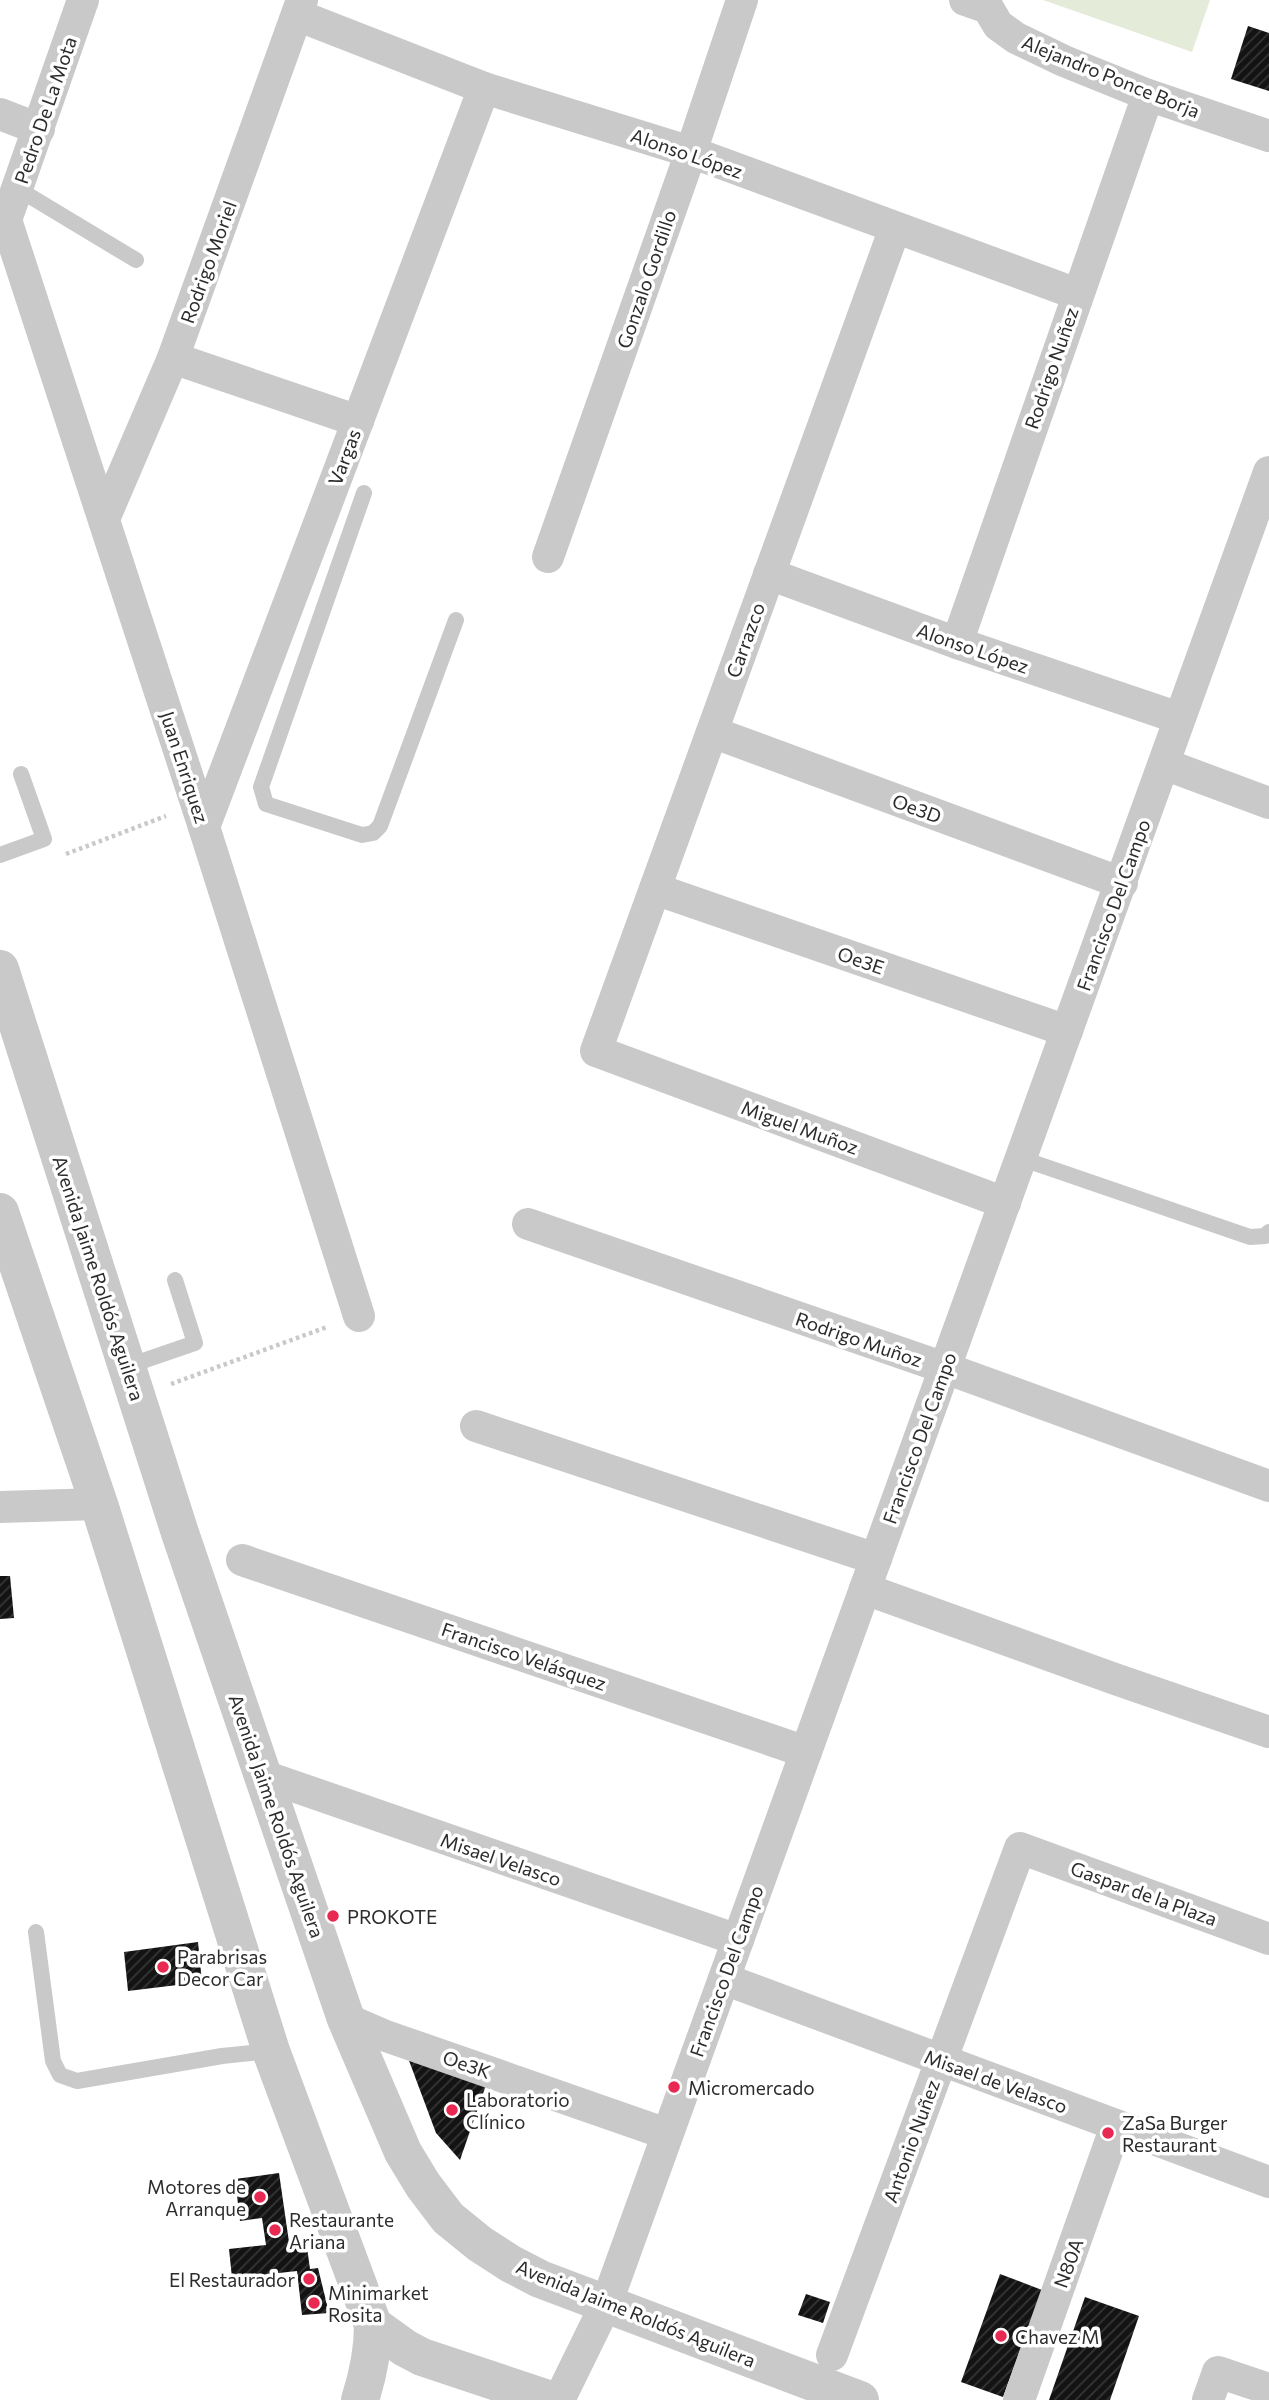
<svg xmlns="http://www.w3.org/2000/svg" width="1269" height="2400" viewBox="0 0 1269 2400" font-family="Commissioner,sans-serif">
  <style>
    .green { fill: #e5ebd9 }
    .building { fill: url(#building-hatch) }
    .lines { fill: none; stroke-linecap: round; stroke-linejoin: round }
    .path { stroke: #c9c9c9; stroke-width: 4.5; stroke-dasharray: 3.5 3.5; stroke-linecap: butt }
    .service { stroke: #c9c9c9; stroke-width: 16 }
    .minor { stroke: #c9c9c9; stroke-width: 32 }
    .tertiary { stroke: #c9c9c9; stroke-width: 38 }
    .poi-dot { fill: #e82952; stroke: #fff; stroke-width: 2.5 }
    .labels { text-anchor: middle; dominant-baseline: central; stroke-width: 7; stroke-linejoin: round; paint-order: stroke }
    .street-label { font-size: 19px; fill: #2c2c2c; stroke: #fff }
    .poi-label { font-size: 19px; fill: #2c2c2c; stroke: #fff; text-anchor: start }
  </style>
  <defs>
    <pattern id="building-hatch" width="6" height="6" patternUnits="userSpaceOnUse" patternTransform="scale(1.75)"><rect width="6" height="6" fill="#131313"/><path d="M-1 1l2-2M0 6l6-6M5 7l2-2" fill="none" stroke="#363636"/></pattern>
  </defs>
  <rect width="100%" height="100%" fill="#fff"/>
  <polygon class="green" points="1043,0 1210,0 1192,52"/>
  <g class="building">
    <polygon points="1248,26 1269,33 1269,91 1231,79"/>
    <polygon points="0,1576 10,1576 14,1618 0,1619"/>
    <polygon points="198,1942 202,1982 128,1991 124,1952"/>
    <polygon points="408,2058 486,2085 460,2160 436,2133"/>
    <polygon points="279,2173 289,2242 306,2240 310,2269 318,2268 329,2313 302,2315 297,2271 232,2278 229,2249 266,2245 262,2218 240,2221 235,2179"/>
    <polygon points="1000,2274 1042,2290 1003,2397 961,2382"/>
    <polygon points="806,2294 830,2302 823,2323 798,2315"/>
    <polygon points="1085,2297 1139,2316 1110,2400 1049,2400"/>
  </g>
  <g class="lines">
    <g class="path">
      <polyline points="66,854 166,816"/>
      <polyline points="171,1384 327,1327"/>
    </g>
    <g class="service">
      <polyline points="18,189 136,260"/>
      <polyline points="364,493 261,787 266,804 362,835 373,833 380,826 456,620"/>
      <polyline points="0,855 44,839 21,774"/>
      <polyline points="1020,1158 1250,1237 1265,1236 1269,1232"/>
      <polyline points="128,1366 195,1343 175,1280"/>
      <polyline points="36,1932 53,2061 60,2075 77,2081 222,2056 271,2051"/>
    </g>
    <g class="minor">
      <polyline points="83,0 6,220 204,827 359,1316"/>
      <polyline points="965,0 988,8 998,25 1016,38 1064,61 1148,95 1269,136"/>
      <polyline points="297,15 484,88 691,152 1077,294"/>
      <polyline points="0,114 39,129"/>
      <polyline points="895,228 596,1051 1005,1203"/>
      <polyline points="173,358 358,421"/>
      <polyline points="104,519 173,358 302,0"/>
      <polyline points="548,557 691,152 742,0"/>
      <polyline points="769,574 957,643 1179,718"/>
      <polyline points="957,643 1148,95"/>
      <polyline points="712,732 1122,883"/>
      <polyline points="1164,764 1269,803"/>
      <polyline points="204,827 484,88"/>
      <polyline points="655,889 1067,1031"/>
      <polyline points="528,1224 945,1368 1269,1486"/>
      <polyline points="476,1426 876,1559"/>
      <polyline points="0,1507 99,1504"/>
      <polyline points="242,1560 806,1752"/>
      <polyline points="865,1589 1115,1679 1269,1732"/>
      <polyline points="264,1776 738,1940"/>
      <polyline points="724,1979 1269,2182"/>
      <polyline points="346,2019 383,2035 667,2134"/>
      <polyline points="832,2355 1020,1848 1269,1939"/>
      <polyline points="559,2400 607,2302 1269,472"/>
      <polyline points="1019,2400 1116,2126"/>
      <polyline points="1208,2400 1218,2372 1269,2389"/>
    </g>
    <g class="tertiary">
      <polyline points="0,969 180,1533 346,2019 403,2152 423,2185 448,2218 480,2244 511,2264 540,2279 860,2400"/>
      <polyline points="0,1212 99,1504 271,2051 373,2325 405,2348 422,2357 551,2400"/>
      <path d="M360 2400C368 2375 373 2351 373 2325"/>
    </g>
  </g>
  <g class="poi-dot">
    <circle cx="333" cy="1916" r="7"/>
    <circle cx="163" cy="1967" r="7"/>
    <circle cx="674" cy="2087" r="7"/>
    <circle cx="452" cy="2110" r="7"/>
    <circle cx="1108" cy="2133" r="7"/>
    <circle cx="260" cy="2197" r="7"/>
    <circle cx="275" cy="2230" r="7"/>
    <circle cx="309" cy="2279" r="7"/>
    <circle cx="314" cy="2303" r="7"/>
    <circle cx="1001" cy="2336" r="7"/>
  </g>
  <g class="labels">
    <g class="street-label">
      <text transform="translate(1111 76) rotate(22)">Alejandro Ponce Borja</text>
      <text transform="translate(45 110) rotate(-71)">Pedro De La Mota</text>
      <text transform="translate(687 153) rotate(19)">Alonso López</text>
      <text transform="translate(208 262) rotate(-70)">Rodrigo Moriel</text>
      <text transform="translate(646 279) rotate(-71)">Gonzalo Gordillo</text>
      <text transform="translate(1051 368) rotate(-71)">Rodrigo Nuñez</text>
      <text transform="translate(344 457) rotate(-69)">Vargas</text>
      <text transform="translate(745 640) rotate(-70)">Carrazco</text>
      <text transform="translate(973 648) rotate(19)">Alonso López</text>
      <text transform="translate(185 767) rotate(72)">Juan Enriquez</text>
      <text transform="translate(917 808) rotate(20)">Oe3D</text>
      <text transform="translate(1113 905) rotate(-70)">Francisco Del Campo</text>
      <text transform="translate(861 960) rotate(19)">Oe3E</text>
      <text transform="translate(800 1127) rotate(20)">Miguel Muñoz</text>
      <text transform="translate(99 1278) rotate(72)">Avenida Jaime Roldós Aguilera</text>
      <text transform="translate(859 1339) rotate(19)">Rodrigo Muñoz</text>
      <text transform="translate(919 1438) rotate(-70)">Francisco Del Campo</text>
      <text transform="translate(524 1656) rotate(19)">Francisco Velásquez</text>
      <text transform="translate(277 1816) rotate(71)">Avenida Jaime Roldós Aguilera</text>
      <text transform="translate(501 1859) rotate(19)">Misael Velasco</text>
      <text transform="translate(1144 1893) rotate(20)">Gaspar de la Plaza</text>
      <text transform="translate(726 1971) rotate(-70)">Francisco Del Campo</text>
      <text transform="translate(467 2064) rotate(19)">Oe3K</text>
      <text transform="translate(996 2081) rotate(20)">Misael de Velasco</text>
      <text transform="translate(911 2141) rotate(-70)">Antonio Nuñez</text>
      <text transform="translate(1068 2263) rotate(-70)">N80A</text>
      <text transform="translate(636 2313) rotate(22)">Avenida Jaime Roldós Aguilera</text>
    </g>
    <g class="poi-label">
      <text x="347" y="1916">PROKOTE</text>
      <text x="177" y="1956">Parabrisas<tspan x="177" dy="22">Decor Car</tspan></text>
      <text x="688" y="2087">Micromercado</text>
      <text x="466" y="2099">Laboratorio<tspan x="466" dy="22">Clínico</tspan></text>
      <text x="1122" y="2122">ZaSa Burger<tspan x="1122" dy="22">Restaurant</tspan></text>
      <text x="246" y="2186" text-anchor="end">Motores de<tspan x="246" dy="22">Arranque</tspan></text>
      <text x="289" y="2219">Restaurante<tspan x="289" dy="22">Ariana</tspan></text>
      <text x="295" y="2279" text-anchor="end">El Restaurador</text>
      <text x="328" y="2292">Minimarket<tspan x="328" dy="22">Rosita</tspan></text>
      <text x="1015" y="2336">Chavez M</text>
    </g>
  </g>
</svg>
